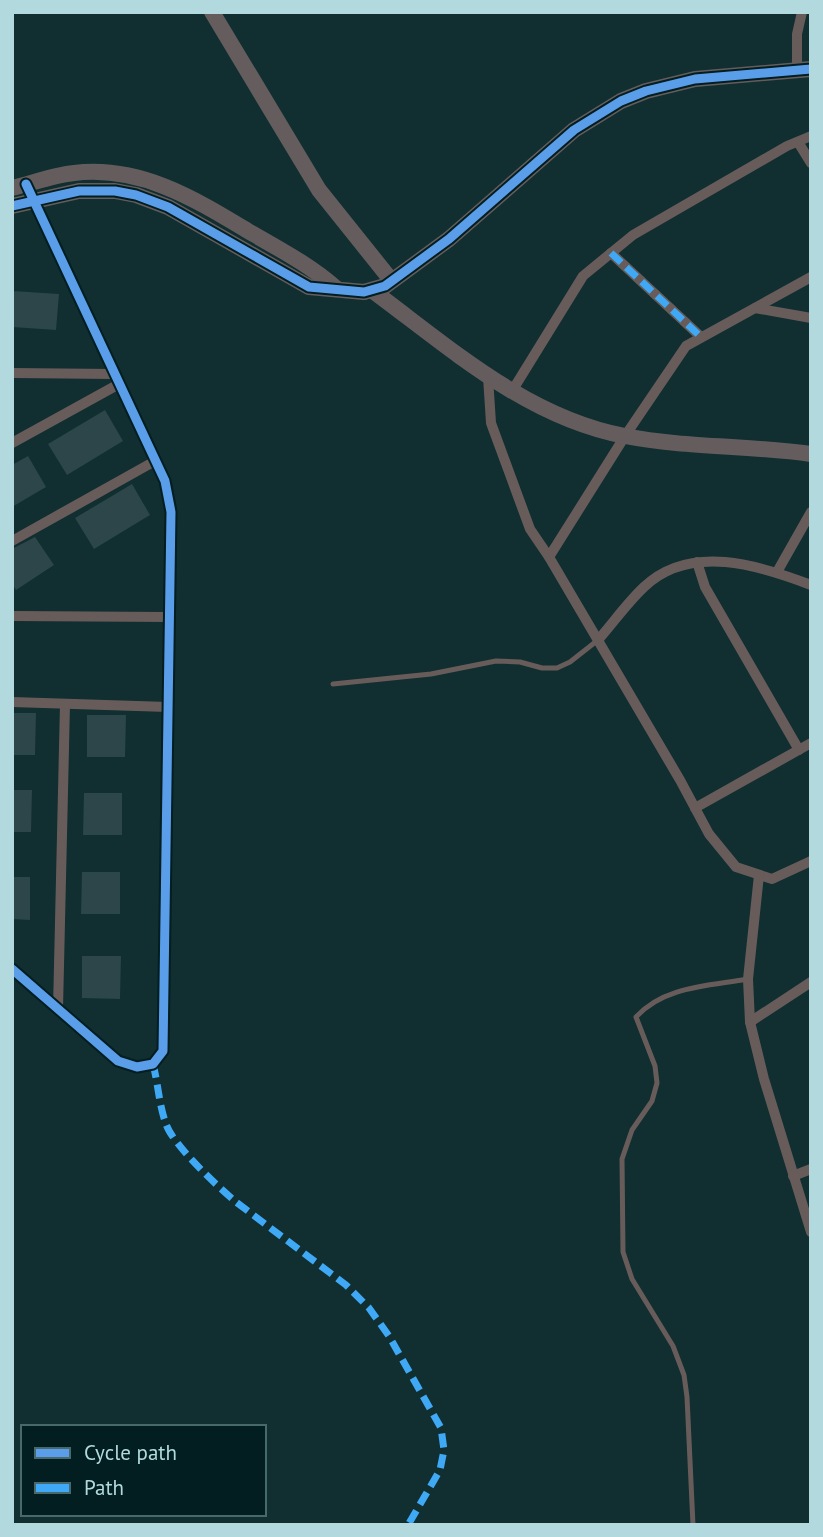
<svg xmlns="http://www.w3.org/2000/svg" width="823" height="1537" viewBox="0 0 823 1537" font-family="'PT Sans',sans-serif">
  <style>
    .building { fill: #2c464a }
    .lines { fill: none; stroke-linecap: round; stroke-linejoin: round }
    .lane { stroke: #685c5b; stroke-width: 5 }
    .street { stroke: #685c5b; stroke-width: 10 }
    .secondary { stroke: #655d5d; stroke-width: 16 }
    .quiet { stroke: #3fa9f5; stroke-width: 7; stroke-dasharray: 14 7; stroke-linecap: butt }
    .cycleway-casing { stroke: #021e20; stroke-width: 13 }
    .cycleway { stroke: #5a9eea; stroke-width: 9 }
  </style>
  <rect width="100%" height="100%" fill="#112e30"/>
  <g class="building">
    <polygon points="13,291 59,294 56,330 12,327"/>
    <polygon points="105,410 123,441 67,475 48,444"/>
    <polygon points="28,456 46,487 12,507 12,465"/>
    <polygon points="132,484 150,515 94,549 75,518"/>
    <polygon points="35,537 54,565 16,590 12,584 12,549"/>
    <polygon points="12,713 36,713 35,755 12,755"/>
    <polygon points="87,715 126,715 125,757 87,757"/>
    <polygon points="12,790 32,790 31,832 12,832"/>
    <polygon points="84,793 122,793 122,835 83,835"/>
    <polygon points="82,872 120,872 120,914 81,914"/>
    <polygon points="12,877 30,877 30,920 12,919"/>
    <polygon points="82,956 121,956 120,999 82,998"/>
  </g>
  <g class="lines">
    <g class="lane">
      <polyline points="333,684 431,674 496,661 520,662 542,668 557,668 570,662 598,640"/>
      <path d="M693 1525 687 1397 684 1375 673 1346 632 1279 623 1252 622 1159 632 1130 652 1101 657 1083 655 1066 636 1017C664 986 709 986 748 979"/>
    </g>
    <g class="street">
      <polyline points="797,69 797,34 802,12"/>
      <polyline points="798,142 811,163"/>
      <polyline points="611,253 701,337"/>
      <polyline points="755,308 811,318"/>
      <polyline points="12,373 114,374"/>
      <polyline points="488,377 491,423 530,529 549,557 680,780 709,834 736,867 772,879 811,861"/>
      <polyline points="512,391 583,276 633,235 787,146 811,136"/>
      <polyline points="12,443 119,384"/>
      <polyline points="12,541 155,461"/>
      <polyline points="549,557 625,436 686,346 811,277"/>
      <polyline points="697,562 705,587 799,750"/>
      <polyline points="777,572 811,512"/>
      <polyline points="12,616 169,617"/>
      <path d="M598 640C613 623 627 603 644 587 690 543 759 565 811 585"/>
      <polyline points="12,702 168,707"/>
      <polyline points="695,808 811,743"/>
      <polyline points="759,875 748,979 750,1022 764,1079 811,1232"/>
      <polyline points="12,969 118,1061 137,1067 153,1064 163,1051 171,512 165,481 32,196"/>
      <polyline points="58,1009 65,704"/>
      <polyline points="750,1022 811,982"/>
      <polyline points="793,1176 811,1169"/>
    </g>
    <g class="secondary">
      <polyline points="212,12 319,190 391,280"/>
      <path d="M12 188C33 183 54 175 74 173 140 165 195 199 248 231 279 249 310 265 337 289"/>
      <polyline points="12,206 79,191 115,191 136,195 168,207 309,287 364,292 385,286 449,239 574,130 621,101 646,91 695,79 811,69"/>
      <path d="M373 291C450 348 528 418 625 436 686 448 749 445 811 454"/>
    </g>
    <g class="quiet">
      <polyline points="611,253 701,337"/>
      <path d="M153 1064C158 1083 159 1105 166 1124 173 1145 218 1187 236 1202L346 1285 369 1308 389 1336 441 1428 444 1450 440 1470 408 1525"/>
    </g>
    <g class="cycleway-casing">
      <g id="cycleway">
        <polyline points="12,206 79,191 115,191 136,195 168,207 309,287 364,292 385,286 449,239 574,130 621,101 646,91 695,79 811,69"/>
        <polyline points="12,969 118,1061 137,1067 153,1064 163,1051 171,512 165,481 26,184"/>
      </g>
    </g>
    <use href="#cycleway" class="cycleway"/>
  </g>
  <rect width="823" height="1537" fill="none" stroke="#b2dade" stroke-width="28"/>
  <rect x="21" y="1425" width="245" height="91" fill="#021e20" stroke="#48696c" stroke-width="2"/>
  <rect x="35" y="1448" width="35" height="10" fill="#5a9eea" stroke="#48696c" stroke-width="2"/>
  <text x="84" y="1460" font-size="21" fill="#b2dade">Cycle path</text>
  <rect x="35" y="1483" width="35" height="10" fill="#3fa9f5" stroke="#48696c" stroke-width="2"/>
  <text x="84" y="1495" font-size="21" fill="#b2dade">Path</text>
</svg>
